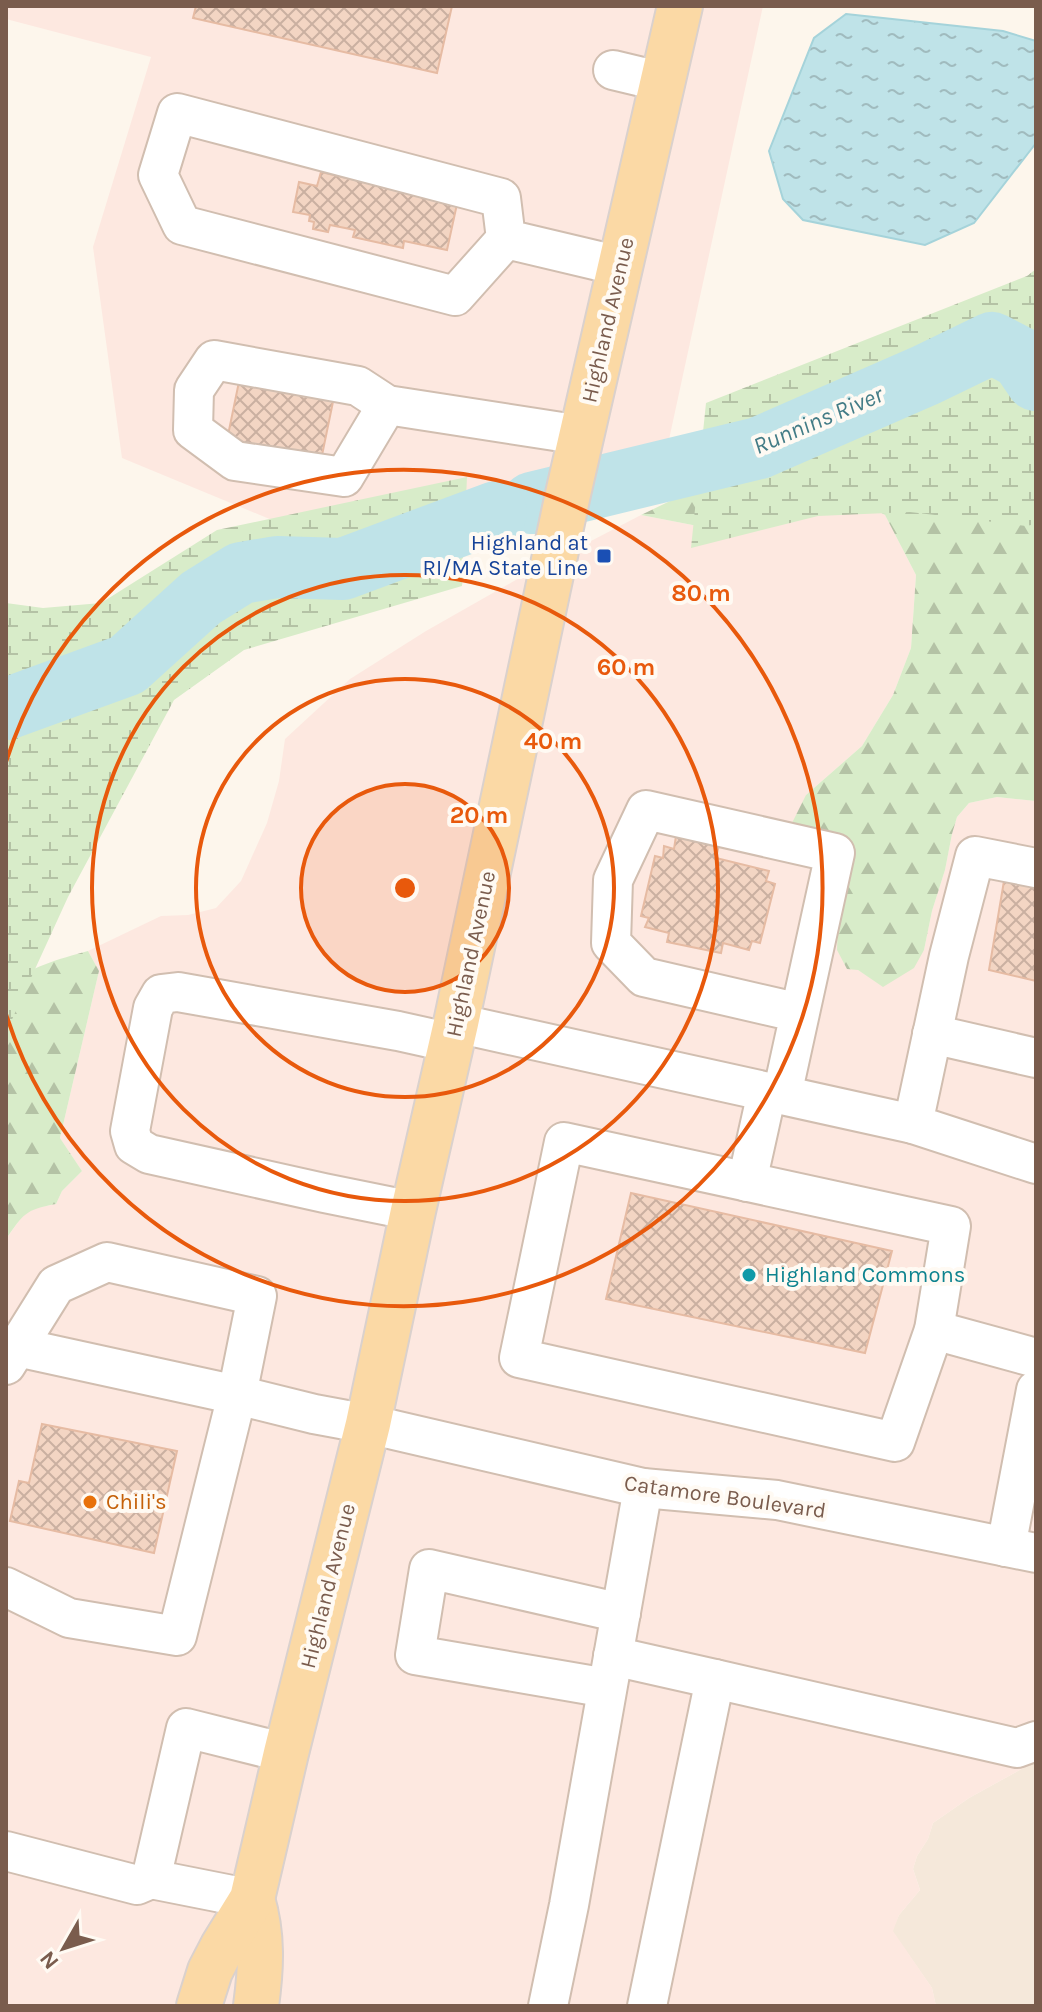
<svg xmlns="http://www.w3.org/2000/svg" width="1042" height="2012" viewBox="0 0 1042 2012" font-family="Karla,sans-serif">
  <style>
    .residential { fill: #f5e8da }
    .commercial { fill: #fde8e0 }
    .forest { fill: url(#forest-firs) }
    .wetland { fill: url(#wetland-marsh) }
    .water { fill: url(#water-ripples); stroke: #a5d3da; stroke-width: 2 }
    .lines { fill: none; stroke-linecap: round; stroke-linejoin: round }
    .river { stroke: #bfe3e8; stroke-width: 62 }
    .building { fill: url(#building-cross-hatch); stroke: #e6bba3; stroke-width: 2 }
    .minor-casing { stroke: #d1beb0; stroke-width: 42 }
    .major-casing { stroke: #dad1cd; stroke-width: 48 }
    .minor { stroke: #fff; stroke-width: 38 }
    .major { stroke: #fbd9a5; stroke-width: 44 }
    .ring { fill: none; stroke: #e8590c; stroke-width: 4 }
    .transit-dot { fill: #1a4fb4; stroke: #fffaf3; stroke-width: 3 }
    .culture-dot { fill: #0f9aa8; stroke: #fffaf3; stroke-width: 3 }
    .food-dot { fill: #e8710a; stroke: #fffaf3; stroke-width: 3 }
    .labels { text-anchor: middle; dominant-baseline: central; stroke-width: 8; stroke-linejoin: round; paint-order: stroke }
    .street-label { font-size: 22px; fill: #7a5c4d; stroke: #fffaf3 }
    .transit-label { font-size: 22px; fill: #164399; stroke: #fffaf3; text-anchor: end }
    .culture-label { font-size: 22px; fill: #0d838f; stroke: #fffaf3; text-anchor: start }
    .food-label { font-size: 22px; fill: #c56008; stroke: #fffaf3; text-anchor: start }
    .water-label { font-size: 24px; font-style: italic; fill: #437c86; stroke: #fffaf3 }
    .centre { fill: #e8590c; stroke: #fffaf3; stroke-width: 4 }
    .ring-label { font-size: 24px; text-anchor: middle; font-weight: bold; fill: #e8590c; stroke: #fffaf3; stroke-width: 8; stroke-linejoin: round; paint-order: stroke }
  </style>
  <defs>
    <pattern id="forest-firs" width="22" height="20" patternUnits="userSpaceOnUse" patternTransform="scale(2)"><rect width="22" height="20" fill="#d8ecc9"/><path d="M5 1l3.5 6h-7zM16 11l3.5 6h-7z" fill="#b4c2a5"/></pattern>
    <pattern id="wetland-marsh" width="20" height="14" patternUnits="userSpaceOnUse" patternTransform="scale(2)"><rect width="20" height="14" fill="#d8ecc9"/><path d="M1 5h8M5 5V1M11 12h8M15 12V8" fill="none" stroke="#b4c2a5"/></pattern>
    <pattern id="water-ripples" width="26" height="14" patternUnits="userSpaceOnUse" patternTransform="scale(2)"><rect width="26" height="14" fill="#bfe3e8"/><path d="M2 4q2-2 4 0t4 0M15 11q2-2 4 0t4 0" fill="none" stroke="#a0bbbe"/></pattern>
    <pattern id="building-cross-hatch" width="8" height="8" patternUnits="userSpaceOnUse" patternTransform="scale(2)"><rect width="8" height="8" fill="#f3d5c3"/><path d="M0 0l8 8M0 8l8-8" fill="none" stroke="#cab0a1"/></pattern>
  </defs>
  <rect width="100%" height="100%" fill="#fdf6ec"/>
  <polygon class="residential" points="1036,1761 1036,2006 936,2006 932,1988 892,1931 899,1915 920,1890 913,1869 917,1856 928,1839 933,1823 969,1798"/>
  <g class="commercial">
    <polygon points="6,6 763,6 660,481 296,530 122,458 93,247 151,57 6,19"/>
    <polygon points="821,481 885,515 916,575 911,648 893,695 862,746 806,795 804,836 858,970 883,986 924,950 932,911 945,870 952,834 957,817 969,803 997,797 1036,801 1036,1761 969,1798 933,1823 928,1839 917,1856 913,1869 920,1890 899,1915 893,1931 932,1988 936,2006 6,2006 6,1239 24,1214 36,1208 56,1204 62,1191 82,1171 60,1138 99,971 88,951 161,916 188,915 216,908 241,881 267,823 279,781 285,739 350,679 426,631 514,581 641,515 708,528"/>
  </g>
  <g class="forest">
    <polygon points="1036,325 1036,801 997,797 969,803 957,817 952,834 945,870 932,911 924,950 914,968 883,987 858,970 847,969 837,950 838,921 845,879 788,831 806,795 862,746 893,695 911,648 916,575 885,515 821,481 708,528 641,515"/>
    <path d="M88 951 99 971 60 1138 82 1171 62 1191 56 1204C24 1210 24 1214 6 1239V986C29 967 59 959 88 951Z"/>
  </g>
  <g class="wetland">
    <polygon points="1036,269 1036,524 1026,526 910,512 818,516 691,548 706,403 1027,276"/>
    <polygon points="467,477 462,586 244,650 174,700 68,897 9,1026 6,1029 6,603 43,608 101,603 217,530"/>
  </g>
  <polygon class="water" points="846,14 1003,31 1036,41 1036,143 974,223 925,245 803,220 783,199 769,151 814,38"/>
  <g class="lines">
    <g class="river">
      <polyline points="532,503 759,448 926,375 992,343 1021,358 1036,380"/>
      <polyline points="6,709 127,665 201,598 241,573 277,567 343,569 496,512"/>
    </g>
  </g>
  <g class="building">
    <polygon points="196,6 452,6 437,73 193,18"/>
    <polygon points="321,172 457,204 447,250 404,241 403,248 353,237 355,230 330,225 328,232 313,229 314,222 309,221 310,215 293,212 299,182 317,186"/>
    <polygon points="241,372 335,392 321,460 227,440"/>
    <polygon points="681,804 726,814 716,858 769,871 766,881 775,884 760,943 752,941 749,950 723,943 721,953 667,942 669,933 645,927 649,918 641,916 655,856 663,858 664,846 674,849"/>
    <polygon points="1005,875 1036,882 1036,981 989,970"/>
    <polygon points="631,1193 892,1251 865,1353 606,1299"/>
    <polygon points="42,1424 177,1451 154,1553 10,1521 19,1481 29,1483"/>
  </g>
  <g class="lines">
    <g class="minor-casing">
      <g id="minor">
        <polyline points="613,70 663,82"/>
        <polyline points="506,239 455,296 182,225 158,175 177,113 501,198 506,239 620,266"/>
        <polyline points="387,405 344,477 235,461 193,430 194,390 214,360 358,386 387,405 581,435"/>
        <polyline points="1036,868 975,856 949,956 913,1124 1036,1164"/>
        <polyline points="456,1023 913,1124"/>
        <polyline points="932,1034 1036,1058"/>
        <polyline points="782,1095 835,853 646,810 613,880 611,943 644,977 800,1013"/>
        <polygon points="564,1142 951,1226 934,1330 895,1442 519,1358"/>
        <polyline points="747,1182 767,1092"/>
        <polyline points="413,1211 324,1193 149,1154 134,1145 130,1131 153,1008 161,994 178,992 398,1031 452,1043"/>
        <polyline points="934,1330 1036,1358"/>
        <polyline points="17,1347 237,1395 314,1414 368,1424 643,1488 777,1500 1036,1553"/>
        <polyline points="6,1365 56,1285 107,1262 257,1296 237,1395 177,1636 69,1618 6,1587"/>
        <polyline points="1006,1547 1036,1390"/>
        <polyline points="613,1656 715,1679 647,2006"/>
        <polyline points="715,1679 1017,1748 1036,1741"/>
        <polyline points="607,1688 415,1655 429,1569 621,1613"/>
        <polyline points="6,1851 137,1885 151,1879"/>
        <polyline points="252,1899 151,1879 186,1728 286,1753"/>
        <polyline points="548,2006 569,1905 643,1488"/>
      </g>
    </g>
    <g class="major-casing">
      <g id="major">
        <path d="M252 1899C263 1935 261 1969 256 2006"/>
        <polyline points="199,2006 210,1971 223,1946 252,1899 286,1753 368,1424 413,1211 456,1023 568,494 680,6"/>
      </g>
    </g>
    <use href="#minor" class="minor"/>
    <use href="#major" class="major"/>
  </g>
  <circle cx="405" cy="888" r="104" fill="#e8590c" fill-opacity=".12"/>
  <g class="ring">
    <circle cx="405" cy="888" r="104"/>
    <circle cx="405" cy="888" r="209"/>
    <circle cx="405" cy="888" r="313"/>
    <path d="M6 762A418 418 0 1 1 6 1014"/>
  </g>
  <rect class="transit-dot" x="596" y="548" width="16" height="16" rx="4"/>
  <circle class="culture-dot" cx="749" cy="1275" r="8"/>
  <circle class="food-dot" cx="90" cy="1502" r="8"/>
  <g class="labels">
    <g class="street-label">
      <text transform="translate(608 320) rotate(-77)">Highland Avenue</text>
      <text transform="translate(471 954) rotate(-78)">Highland Avenue</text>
      <text transform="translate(725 1497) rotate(8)">Catamore Boulevard</text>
      <text transform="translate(328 1586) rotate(-76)">Highland Avenue</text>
    </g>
    <g class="transit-label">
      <text x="588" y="543">Highland at<tspan x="588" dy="25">RI/MA State Line</tspan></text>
    </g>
    <g class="culture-label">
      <text x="765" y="1275">Highland Commons</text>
    </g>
    <g class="food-label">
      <text x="106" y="1502">Chili's</text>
    </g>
    <g class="water-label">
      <text transform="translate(818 420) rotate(-23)">Runnins River</text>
    </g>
  </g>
  <circle cx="405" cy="888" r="12" class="centre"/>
  <g class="ring-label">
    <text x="701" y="601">80 m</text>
    <text x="626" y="675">60 m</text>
    <text x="553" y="749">40 m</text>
    <text x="479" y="823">20 m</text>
  </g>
  <rect width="1042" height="2012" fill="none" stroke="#7a5c4d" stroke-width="16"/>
  <g transform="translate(64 1948) rotate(231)" stroke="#fffaf3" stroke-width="6" paint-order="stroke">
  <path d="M0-6L14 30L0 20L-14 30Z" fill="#7a5c4d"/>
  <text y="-12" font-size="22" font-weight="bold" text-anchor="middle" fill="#7a5c4d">N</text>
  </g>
</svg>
